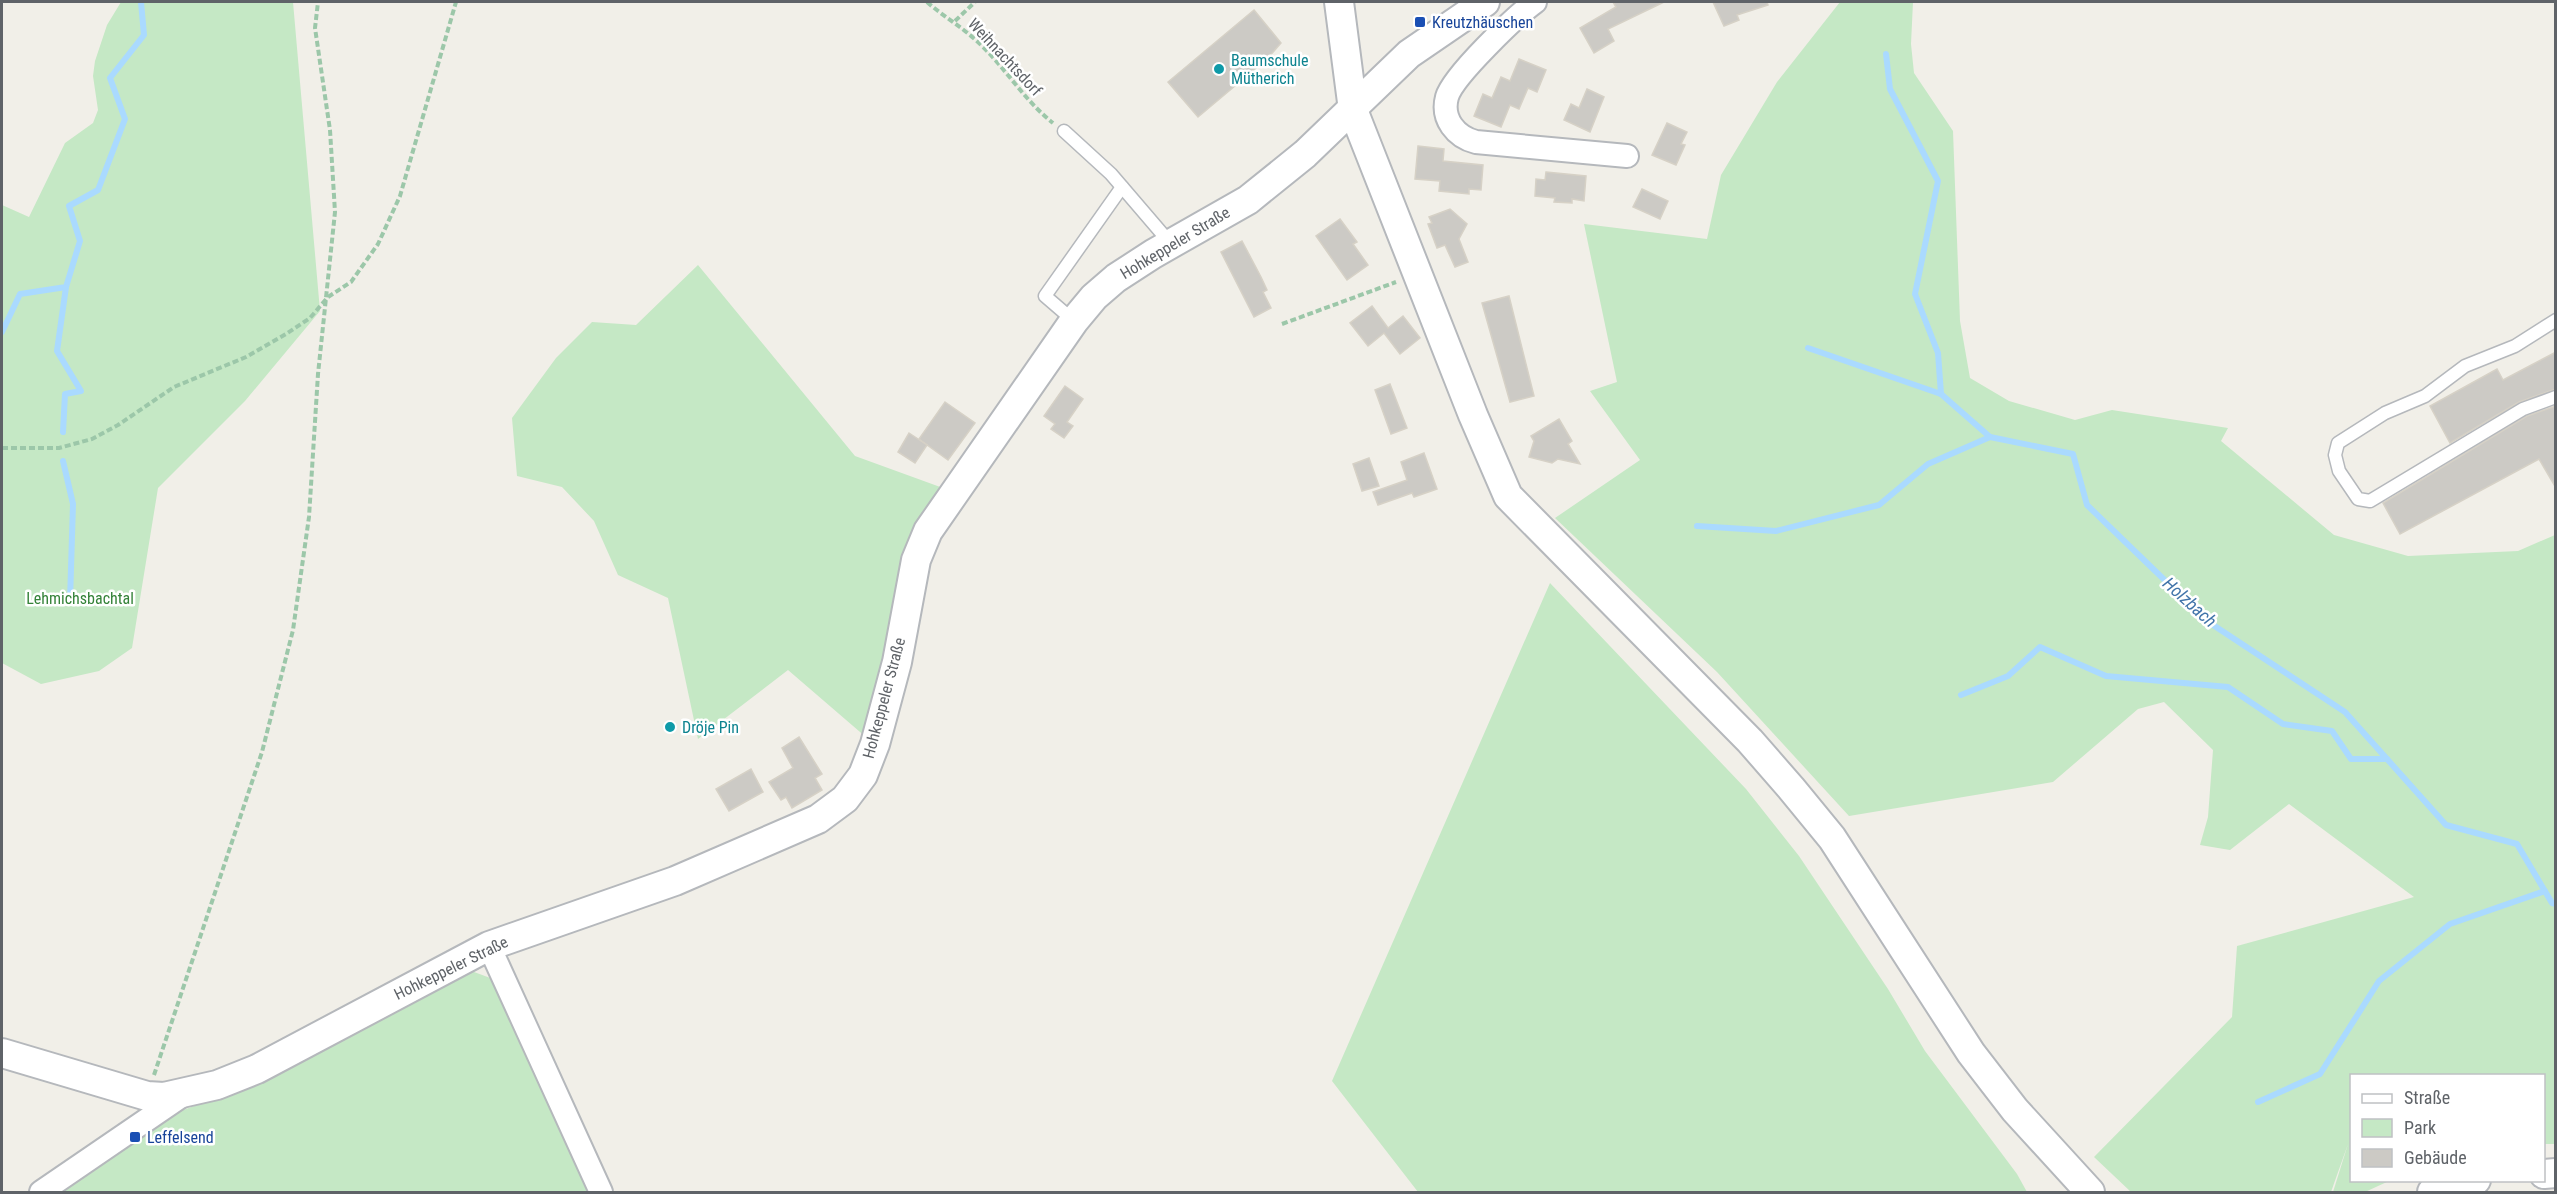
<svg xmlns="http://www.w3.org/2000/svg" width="2557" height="1194" viewBox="0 0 2557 1194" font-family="'Roboto Condensed',sans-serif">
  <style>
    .green { fill: #c5e8c5 }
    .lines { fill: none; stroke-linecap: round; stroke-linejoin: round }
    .stream { stroke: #aadaff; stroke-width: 6 }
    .building { fill: #cccac5; stroke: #d6d1c6; stroke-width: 1.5 }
    .service-casing { stroke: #b5b8bc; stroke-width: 15 }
    .minor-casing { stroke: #b5b8bc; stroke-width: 26 }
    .tertiary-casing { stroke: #b5b8bc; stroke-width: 32 }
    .path { stroke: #9cc7a9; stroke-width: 4; stroke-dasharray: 6 3; stroke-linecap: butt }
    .service { stroke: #fff; stroke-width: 12 }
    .minor { stroke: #fff; stroke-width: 22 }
    .tertiary { stroke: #fff; stroke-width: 28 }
    .transit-dot { fill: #1a4fb4; stroke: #fff; stroke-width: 2 }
    .culture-dot { fill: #0f9aa8; stroke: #fff; stroke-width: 2 }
    .labels { text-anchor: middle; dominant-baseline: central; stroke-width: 5; stroke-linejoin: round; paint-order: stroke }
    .transit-label { font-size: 16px; fill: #164399; stroke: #fff; text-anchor: start }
    .street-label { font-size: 16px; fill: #5f6368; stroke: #fff }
    .culture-label { font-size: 16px; fill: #0d838f; stroke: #fff; text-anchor: start }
    .park-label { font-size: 16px; fill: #348238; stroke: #fff }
    .water-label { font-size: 18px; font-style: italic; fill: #4174aa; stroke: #fff }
  </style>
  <rect width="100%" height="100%" fill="#f1efe8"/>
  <g class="green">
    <polygon points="121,2 293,2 320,311 245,401 158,488 132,648 99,671 41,684 2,663 2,205 29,217 65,143 93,123 98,110 93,76 95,61 107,25"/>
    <polygon points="1840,2 1913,2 1911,44 1914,73 1953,131 1960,321 1970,378 2009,401 2075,420 2112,410 2228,428 2221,441 2334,535 2408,556 2518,551 2555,535 2555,1144 2544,1144 2544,1076 2352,1076 2352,1180 2389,1181 2365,1192 2333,1192 2348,1144 2331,1192 2131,1192 2094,1157 2232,1017 2237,946 2414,897 2289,804 2230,850 2200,845 2208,817 2213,750 2164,702 2138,709 2053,782 1849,816 1717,672 1555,518 1640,460 1590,391 1617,382 1584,224 1707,239 1721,175 1777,82"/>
    <polygon points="698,265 855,456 943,488 867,738 788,670 698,739 668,598 618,575 594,521 562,487 517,476 512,418 556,358 592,322 636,325"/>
    <polygon points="1550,583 1746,789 1799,856 1888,989 1925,1051 2017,1174 2027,1192 1418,1192 1332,1081"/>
    <polygon points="466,969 493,979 588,1192 58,1192 175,1113 227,1094"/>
  </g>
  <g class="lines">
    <g class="stream">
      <polyline points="1886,54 1890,89 1938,181 1915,294 1938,353 1941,394"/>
      <polyline points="2,332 20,294 66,287 80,241 69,206 98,190 125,119 110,78 144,35 141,2"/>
      <polyline points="1808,348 1941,394 1990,437 2073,454 2087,505 2207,621 2345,712 2446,825 2517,844 2552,903 2556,904"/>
      <polyline points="63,432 65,394 81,391 57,351 66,287"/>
      <polyline points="63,461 73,504 70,601"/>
      <polyline points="1697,526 1776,531 1879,505 1928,464 1990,437"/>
      <polyline points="1961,695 2008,676 2040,647 2106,676 2228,687 2283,724 2332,731 2351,759 2387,759"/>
      <polyline points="2258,1102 2320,1074 2379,981 2450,924 2545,891"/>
    </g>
  </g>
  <g class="building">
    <polygon points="1613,2 1664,2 1608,29 1614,41 1594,53 1580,28 1616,7"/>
    <polygon points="1713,2 1767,2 1768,5 1737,15 1739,20 1724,26"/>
    <polygon points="1254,10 1281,43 1267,59 1198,117 1168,82"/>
    <polygon points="1519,59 1546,70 1537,92 1528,88 1519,109 1510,105 1501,127 1474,116 1483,94 1492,98 1501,77 1510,81"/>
    <polygon points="1587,89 1604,97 1590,132 1564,120 1571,104 1579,108"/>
    <polygon points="1667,123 1687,132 1681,144 1685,145 1676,165 1652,155"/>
    <polygon points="1418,146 1444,149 1443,161 1483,165 1481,190 1469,189 1469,194 1439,191 1440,181 1415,179"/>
    <polygon points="1546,172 1586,176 1584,201 1572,199 1572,203 1554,202 1555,198 1535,196 1536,179 1545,180"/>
    <polygon points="1642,189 1668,201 1660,219 1633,207"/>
    <polygon points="1450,209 1467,224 1459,239 1468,262 1455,267 1445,245 1437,248 1428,224 1432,223 1429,217"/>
    <polygon points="1340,219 1357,242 1353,244 1368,265 1347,280 1316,236"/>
    <polygon points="1242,241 1261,277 1267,290 1263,292 1271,308 1254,317 1221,252"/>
    <polygon points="1509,296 1534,396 1510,402 1482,303"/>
    <polygon points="1372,306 1388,328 1403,316 1420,338 1400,354 1384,333 1368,346 1350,323"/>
    <polygon points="2556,352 2556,389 2519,402 2450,443 2430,406 2497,369 2503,380"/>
    <polygon points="1390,384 1407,428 1391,434 1375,390"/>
    <polygon points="1065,386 1083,399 1067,422 1073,426 1064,438 1051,429 1055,424 1044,416"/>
    <polygon points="945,402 975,423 948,460 919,439"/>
    <polygon points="2556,406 2556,488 2539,459 2400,534 2383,503 2527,416"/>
    <polygon points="1559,419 1572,441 1568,444 1580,464 1558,459 1552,463 1529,457 1534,441 1531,436"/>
    <polygon points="909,433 927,445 915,463 898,452"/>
    <polygon points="1424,453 1437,489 1414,497 1412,493 1378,505 1373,492 1407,480 1401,462"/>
    <polygon points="1369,458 1379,486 1362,491 1353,464"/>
    <polygon points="799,737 822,774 815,778 822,790 792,808 786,797 781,800 769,782 793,768 782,748"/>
    <polygon points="751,769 763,792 729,811 716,789"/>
  </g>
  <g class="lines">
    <g class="service-casing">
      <g id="service">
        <polyline points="1064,131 1111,174 1171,244"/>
        <polyline points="2556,320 2515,346 2465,366 2425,396 2385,413 2338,443 2335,455 2339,471 2358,499 2370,501 2523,409 2556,397"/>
        <polyline points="1074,321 1045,296 1122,187"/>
      </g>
    </g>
    <g class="minor-casing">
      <g id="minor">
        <path d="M1535 2C1516 16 1453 76 1447 97 1441 119 1456 137 1476 142L1627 156"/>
        <polyline points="489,946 601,1192"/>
        <polyline points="41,1192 183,1095"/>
      </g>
    </g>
    <g class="tertiary-casing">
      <g id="tertiary">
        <polyline points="1339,2 1353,110 1473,415 1508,496 1750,741 1791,788 1832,838 1971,1053 2015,1110 2090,1192"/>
        <polyline points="2,1053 147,1096 164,1097 217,1085 257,1069 489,946 675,881 818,819 845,799 863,775 875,744 897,662 916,560 928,531 1074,321 1094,297 1116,278 1153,254 1248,200 1305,154 1409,54 1485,2"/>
        <polyline points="2544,1174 2556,1173"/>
        <polyline points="2432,1192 2476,1180"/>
      </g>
    </g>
    <g class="path">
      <path d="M927 2C944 17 964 28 981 45 1006 69 1025 101 1053 123"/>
      <polyline points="955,21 975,2"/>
      <polyline points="1282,324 1396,282"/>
      <polyline points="2,448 59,448 92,439 118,425 174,387 246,357 286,334 310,318 328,297 351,282 378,244 400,196 456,2"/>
      <polyline points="154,1075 262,752 293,630 309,517 318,374 335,212 330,130 315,28 318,2"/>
    </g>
    <use href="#service" class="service"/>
    <use href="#minor" class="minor"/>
    <use href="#tertiary" class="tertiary"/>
  </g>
  <g class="transit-dot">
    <rect x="1414" y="16" width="12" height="12" rx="3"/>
    <rect x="129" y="1131" width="12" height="12" rx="3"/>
  </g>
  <g class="culture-dot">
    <circle cx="1219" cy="69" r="6"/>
    <circle cx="670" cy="727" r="6"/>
  </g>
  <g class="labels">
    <g class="transit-label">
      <text x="1432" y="22">Kreutzhäuschen</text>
      <text x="147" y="1137">Leffelsend</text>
    </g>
    <g class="street-label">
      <text transform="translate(1005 57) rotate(47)">Weihnachtsdorf</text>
      <text transform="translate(1175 243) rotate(-31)">Hohkeppeler Straße</text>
      <text transform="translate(884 698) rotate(-75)">Hohkeppeler Straße</text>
      <text transform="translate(451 968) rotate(-26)">Hohkeppeler Straße</text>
    </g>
    <g class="culture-label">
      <text x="1231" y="60">Baumschule<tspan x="1231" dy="18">Mütherich</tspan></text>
      <text x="682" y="727">Dröje Pin</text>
    </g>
    <g class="park-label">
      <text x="80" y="598">Lehmichsbachtal</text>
    </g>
    <g class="water-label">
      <text transform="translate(2190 602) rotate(42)">Holzbach</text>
    </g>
  </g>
  <rect width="2557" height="1194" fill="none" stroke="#5f6368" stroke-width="6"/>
  <rect x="2350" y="1074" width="195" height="108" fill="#ffffff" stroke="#bfc1c3" stroke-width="1.5"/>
  <rect x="2362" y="1094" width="30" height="9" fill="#ffffff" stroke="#bfc1c3" stroke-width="1.5"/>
  <text x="2404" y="1104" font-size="18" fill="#5f6368">Straße</text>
  <rect x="2362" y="1119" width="30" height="18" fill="#c5e8c5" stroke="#bfc1c3" stroke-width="1.5"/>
  <text x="2404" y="1134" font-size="18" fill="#5f6368">Park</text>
  <rect x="2362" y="1149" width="30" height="18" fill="#cccac5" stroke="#bfc1c3" stroke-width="1.5"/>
  <text x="2404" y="1164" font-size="18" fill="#5f6368">Gebäude</text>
</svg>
